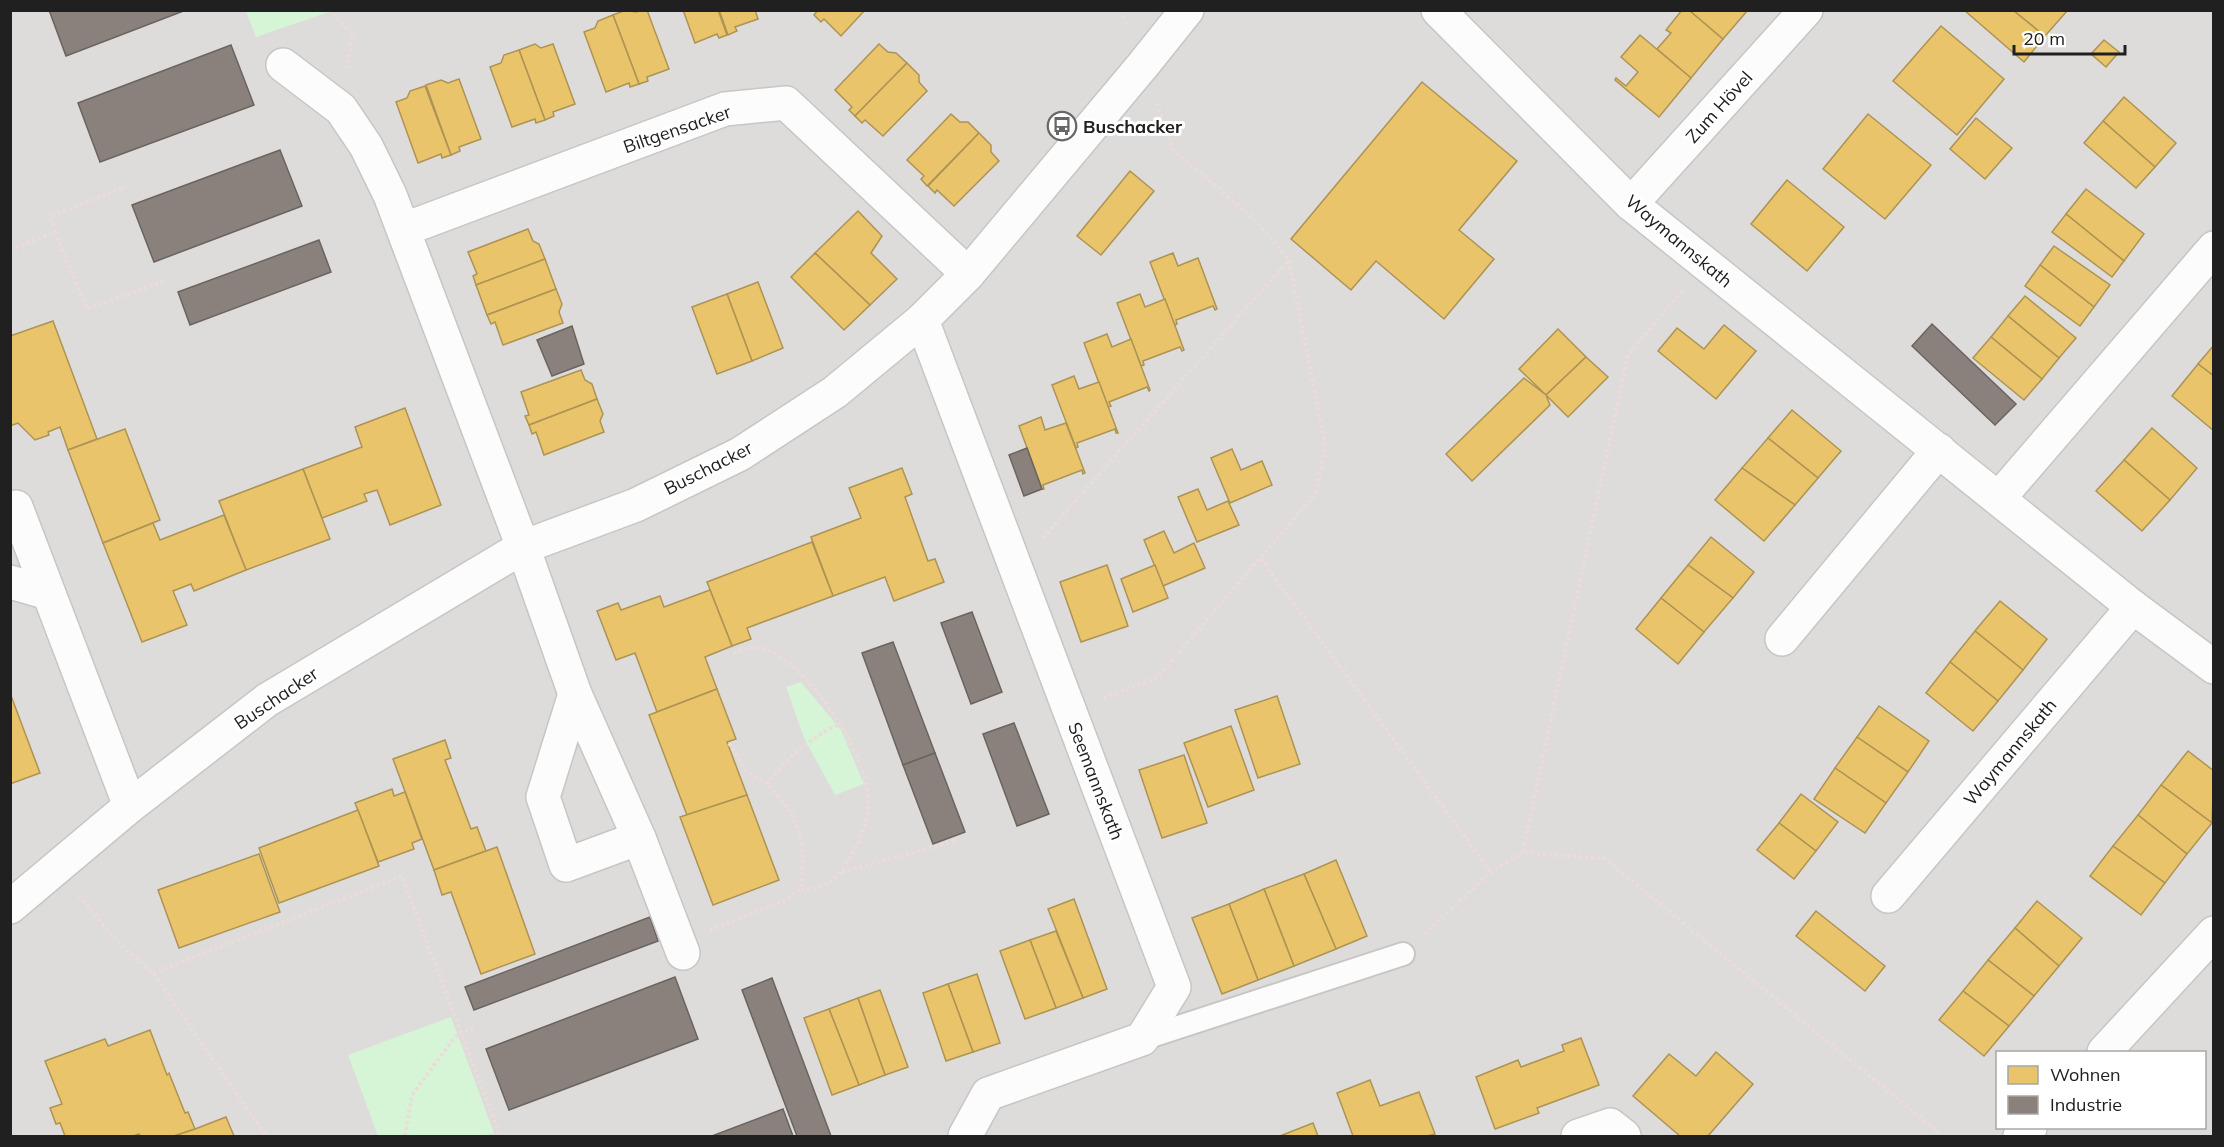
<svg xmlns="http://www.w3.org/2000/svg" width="2224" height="1147" viewBox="0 0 2224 1147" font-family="Mulish,sans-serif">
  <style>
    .residential { fill: #dddcda; fill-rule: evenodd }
    .park { fill: #d6f4d6 }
    .homes { fill: #e9c46a; stroke: #ad9354; stroke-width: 1.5 }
    .industry { fill: #8a817c; stroke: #6a6460; stroke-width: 1.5 }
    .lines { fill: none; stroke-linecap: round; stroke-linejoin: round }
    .lane-casing { stroke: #c7c6c4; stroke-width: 26 }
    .street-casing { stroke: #c7c6c4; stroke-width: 36 }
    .path { stroke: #ebdbd9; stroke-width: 4; stroke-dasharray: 3 3; stroke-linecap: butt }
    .lane { stroke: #fcfcfc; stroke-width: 22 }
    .street { stroke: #fcfcfc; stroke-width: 33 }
    .labels { text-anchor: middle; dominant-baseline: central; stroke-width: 6; stroke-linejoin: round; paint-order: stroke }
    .street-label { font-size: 18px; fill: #202020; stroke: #fff }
    .poi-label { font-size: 18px; font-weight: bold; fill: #202020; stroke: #fff; text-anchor: start }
  </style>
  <rect width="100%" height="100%" fill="#eeece8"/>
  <path class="residential" d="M10 11H2213V1136H11ZM1998 1052H2204V1128H1998Z"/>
  <g class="park">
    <polygon points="246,11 246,10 332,11 256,37"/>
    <polygon points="801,682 841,730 864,784 835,795 804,738 786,687"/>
    <polygon points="451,1017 494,1133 484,1136 378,1136 348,1055"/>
  </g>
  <g class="homes">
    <polygon points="626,10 635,12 647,10 669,69 647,77 648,81 639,84 613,15"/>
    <polygon points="683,10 718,10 727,35 719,38 717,34 695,43"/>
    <polygon points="719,10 755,10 758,19 735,27 737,31 728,35"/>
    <polygon points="818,10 865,10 841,36 824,19 821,22 814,15"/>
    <polygon points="1682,10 1689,10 1723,39 1691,78 1657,49 1671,33 1666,30"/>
    <polygon points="1689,10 1748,10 1723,39"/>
    <polygon points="1964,10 2013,10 2045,36 2024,62"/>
    <polygon points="2013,10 2066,10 2067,11 2045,36"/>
    <polygon points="613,15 639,84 630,87 629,83 606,92 584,32 595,28 598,21"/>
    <polygon points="1941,26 2004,79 1957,135 1893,81"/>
    <polygon points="1640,35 1691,78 1659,117 1615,80 1616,78 1626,86 1638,72 1621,57"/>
    <polygon points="2104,40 2119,52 2106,67 2091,54"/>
    <polygon points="535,44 541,48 553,44 575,104 553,112 554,116 545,120 519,50"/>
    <polygon points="879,44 888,52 896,53 907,63 855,116 849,110 852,107 835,90"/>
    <polygon points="519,50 545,120 536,123 535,119 512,127 490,67 501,63 504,55"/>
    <polygon points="907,63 919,75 919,82 927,91 883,136 865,120 862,123 855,116"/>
    <polygon points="459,79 481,139 459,147 460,151 451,155 426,85 441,80 448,83"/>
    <polygon points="1422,82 1517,161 1459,230 1494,259 1444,319 1376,261 1351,290 1291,239"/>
    <polygon points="425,86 451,155 442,158 441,154 418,163 396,102 407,98 410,91"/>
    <polygon points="2124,97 2176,143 2155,167 2103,121"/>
    <polygon points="951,114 960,122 968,122 979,133 927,186 921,179 924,176 907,160"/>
    <polygon points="1868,114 1931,165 1885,219 1823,169"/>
    <polygon points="1976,118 2012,148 1985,179 1950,149"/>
    <polygon points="2103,121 2155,167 2136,188 2084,143"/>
    <polygon points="979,133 991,145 991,152 999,161 954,206 937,190 935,193 928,186"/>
    <polygon points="1130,171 1154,191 1101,255 1077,236"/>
    <polygon points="1787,180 1844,227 1807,271 1751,224"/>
    <polygon points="2086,189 2144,234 2124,261 2066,214"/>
    <polygon points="858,211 882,236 871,253 897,279 870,305 815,253"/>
    <polygon points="2066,214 2124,261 2112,277 2052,232"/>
    <polygon points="528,229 533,241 539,244 545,259 476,285 473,276 477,274 468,252"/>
    <polygon points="2054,246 2110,285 2094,307 2040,265"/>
    <polygon points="815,253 870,305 844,330 791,277"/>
    <polygon points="1173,253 1178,266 1198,258 1217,309 1215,310 1213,306 1176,320 1177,324 1174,325 1150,262"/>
    <polygon points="545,259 556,289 487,315 476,285"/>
    <polygon points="2040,265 2094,307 2080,326 2025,286"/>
    <polygon points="758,282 783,348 752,361 727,294"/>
    <polygon points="556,289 562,304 559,312 563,323 503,345 495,322 491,324 487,315"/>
    <polygon points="727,294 752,361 717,374 692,307"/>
    <polygon points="1140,294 1145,307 1165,299 1184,350 1182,351 1180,347 1143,361 1144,365 1141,366 1117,303"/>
    <polygon points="2025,296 2076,338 2059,358 2008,316"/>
    <polygon points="2008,316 2059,358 2042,379 1991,337"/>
    <polygon points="53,321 97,439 68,450 60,427 48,432 49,435 35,440 18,423 10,426 10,336"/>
    <polygon points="1724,325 1756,351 1716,399 1658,351 1677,328 1704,349"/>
    <polygon points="1558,329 1586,357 1546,395 1519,369"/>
    <polygon points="1107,334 1112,347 1131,339 1150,390 1149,391 1147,387 1109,402 1111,406 1108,407 1084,343"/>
    <polygon points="1991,337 2042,379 2024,400 1973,358"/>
    <polygon points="2214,345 2214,376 2198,364"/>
    <polygon points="1586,357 1608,377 1568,417 1546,395"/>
    <polygon points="2198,364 2214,376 2214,431 2172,396"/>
    <polygon points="581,370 585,380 592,384 597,399 529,425 525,416 529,415 521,392"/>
    <polygon points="1074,376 1079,389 1099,382 1118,433 1116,433 1115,429 1077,443 1078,447 1076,448 1052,385"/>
    <polygon points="1524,378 1546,395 1550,405 1472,481 1446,454"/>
    <polygon points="597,399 603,414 600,421 604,432 544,455 536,432 532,434 529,425"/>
    <polygon points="405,408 441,505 390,525 377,490 364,494 367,501 322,518 303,469 362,447 355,427"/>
    <polygon points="1792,410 1841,451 1818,478 1768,438"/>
    <polygon points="1041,417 1045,430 1066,423 1085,473 1083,474 1082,470 1043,485 1044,489 1042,489 1019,426"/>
    <polygon points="2152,428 2197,468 2170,500 2124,460"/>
    <polygon points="125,429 160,520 103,543 68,450"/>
    <polygon points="1768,438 1818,478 1795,505 1742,468"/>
    <polygon points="1232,449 1241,470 1262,461 1272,485 1230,503 1211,458"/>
    <polygon points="2124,460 2170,500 2142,531 2096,491"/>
    <polygon points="902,468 912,494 905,497 928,561 935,559 944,582 894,601 885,577 833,596 811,537 861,518 849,488"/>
    <polygon points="1742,468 1795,505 1764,541 1715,500"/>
    <polygon points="303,469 330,539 246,570 219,501"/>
    <polygon points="1198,489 1207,510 1228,501 1239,525 1197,542 1178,497"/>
    <polygon points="224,515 246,570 194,591 191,584 173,591 187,625 142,642 103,543 153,523 160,540"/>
    <polygon points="1164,531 1174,553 1194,543 1205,568 1163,586 1144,540"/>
    <polygon points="1711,537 1754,572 1733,598 1688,565"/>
    <polygon points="812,542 833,596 747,628 751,639 732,646 707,582"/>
    <polygon points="1107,565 1128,626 1081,642 1060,582"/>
    <polygon points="1155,565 1168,598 1133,612 1121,579"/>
    <polygon points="1688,565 1733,598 1704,632 1661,598"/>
    <polygon points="710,590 732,646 705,657 717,689 657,712 635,653 616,660 597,611 618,603 621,610 660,596 664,607"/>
    <polygon points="1661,598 1704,632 1678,664 1636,629"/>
    <polygon points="2000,601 2047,639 2023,670 1975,631"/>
    <polygon points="1975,631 2023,670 1998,701 1950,662"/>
    <polygon points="1950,662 1998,701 1973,731 1926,693"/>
    <polygon points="717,689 736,739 727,742 747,795 687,815 649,715"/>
    <polygon points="10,693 40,773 10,784"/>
    <polygon points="1277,696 1300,764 1258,778 1235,710"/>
    <polygon points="1879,706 1929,741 1908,772 1857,737"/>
    <polygon points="1231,726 1254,790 1208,807 1184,743"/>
    <polygon points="1857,737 1908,772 1886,803 1835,768"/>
    <polygon points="445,740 451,758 445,760 471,829 477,827 486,851 434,870 393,759"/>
    <polygon points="2188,751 2214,771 2212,823 2161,785"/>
    <polygon points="1184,755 1207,823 1162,838 1139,770"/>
    <polygon points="1835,768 1886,803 1865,833 1814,799"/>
    <polygon points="2161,785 2212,823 2187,854 2138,815"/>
    <polygon points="392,789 394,796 405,792 422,839 412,843 414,849 378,862 355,803"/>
    <polygon points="1801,794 1838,822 1816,851 1779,823"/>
    <polygon points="747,795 779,880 713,905 680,817"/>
    <polygon points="358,810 379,866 279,903 259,848"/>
    <polygon points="2138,815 2187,854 2165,883 2113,846"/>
    <polygon points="1779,823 1816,851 1794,879 1757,850"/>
    <polygon points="2113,846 2165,883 2141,915 2090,876"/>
    <polygon points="497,847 535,954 481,974 451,892 442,895 434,870"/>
    <polygon points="259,854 280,912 179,948 158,890"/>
    <polygon points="1336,860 1367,936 1336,949 1304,874"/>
    <polygon points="1304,874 1336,949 1294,966 1264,889"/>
    <polygon points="1264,889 1294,966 1258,980 1229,904"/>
    <polygon points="1074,899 1107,989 1083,998 1048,909"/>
    <polygon points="2037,901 2082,938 2059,966 2015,928"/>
    <polygon points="1229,904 1258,980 1222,994 1192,918"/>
    <polygon points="1816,911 1885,966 1865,991 1796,936"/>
    <polygon points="2015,928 2059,966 2034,996 1988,960"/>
    <polygon points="1056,931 1083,998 1056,1008 1030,940"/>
    <polygon points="1030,940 1056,1008 1025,1019 1000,951"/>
    <polygon points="1988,960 2034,996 2009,1026 1963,991"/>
    <polygon points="977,974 1000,1043 973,1052 948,984"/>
    <polygon points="948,984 973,1052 946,1061 923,993"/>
    <polygon points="880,990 908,1067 885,1075 858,998"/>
    <polygon points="1963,991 2009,1026 1984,1056 1939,1020"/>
    <polygon points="858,998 885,1075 859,1085 829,1009"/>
    <polygon points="829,1009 859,1085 832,1095 804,1018"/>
    <polygon points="150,1030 167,1075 169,1073 185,1113 188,1112 195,1129 174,1136 140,1136 139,1134 133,1136 65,1136 60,1123 56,1124 50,1108 62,1104 45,1061 105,1039 108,1046"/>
    <polygon points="1581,1038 1599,1085 1537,1108 1539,1113 1495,1129 1476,1077 1518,1060 1521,1067 1564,1051 1562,1045"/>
    <polygon points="1716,1052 1753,1084 1708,1136 1680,1136 1633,1096 1669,1054 1696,1076"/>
    <polygon points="1370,1080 1380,1106 1419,1092 1435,1134 1427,1136 1353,1136 1337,1093"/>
    <polygon points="226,1117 234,1136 174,1136 195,1129"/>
    <polygon points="1313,1123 1318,1136 1280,1136"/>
  </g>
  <g class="industry">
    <polygon points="49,10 186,10 66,56"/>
    <polygon points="231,45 254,105 100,162 78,103"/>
    <polygon points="280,150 302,206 154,262 132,205"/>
    <polygon points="319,240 331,272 190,325 178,292"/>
    <polygon points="1932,324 2016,404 1995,425 1912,346"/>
    <polygon points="572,326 584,364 552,376 537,340"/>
    <polygon points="1027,448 1042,489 1024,496 1009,455"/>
    <polygon points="972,612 1002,692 971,704 941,623"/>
    <polygon points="893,642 935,753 903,765 862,653"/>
    <polygon points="1014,723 1049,814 1017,826 983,734"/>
    <polygon points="935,753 965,832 933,844 903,765"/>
    <polygon points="650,917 658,941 474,1010 465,987"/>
    <polygon points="675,977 698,1039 509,1110 486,1049"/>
    <polygon points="772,978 831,1136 797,1136 742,990"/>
    <polygon points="783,1109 793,1136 712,1136"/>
  </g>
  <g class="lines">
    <g class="lane-casing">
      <polyline id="lane" points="1142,1039 1403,954"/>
    </g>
    <g class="street-casing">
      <g id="street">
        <polyline points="1438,10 1631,204 2133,607 2214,667"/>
        <polyline points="283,65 341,109 366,146 390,195 523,547 575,694 639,838 683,953"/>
        <polyline points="1631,204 1806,10"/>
        <polyline points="405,229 725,109 786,103 968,274"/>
        <polyline points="922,320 1174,987 1142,1039 988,1094 965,1136"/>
        <polyline points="1999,498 2214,248"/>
        <polyline points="10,509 16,507 130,806"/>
        <polyline points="10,582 48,593"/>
        <polyline points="1782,639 1939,450"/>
        <polyline points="575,694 543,797 566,865 639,838"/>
        <polyline points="1888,896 2133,607"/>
        <polyline points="10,907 130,806 267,700 523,547 636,505 740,454 835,392 922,320 968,274 1143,65 1187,10"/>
        <polyline points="2104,1052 2214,933"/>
        <polyline points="1578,1136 1610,1125 1624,1136"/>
        <polyline points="2020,1136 2030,1128"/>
      </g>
    </g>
    <g class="path">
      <polyline points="329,10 353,35 347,68"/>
      <polyline points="1121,10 1127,26"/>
      <polyline points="1157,103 1173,149 1255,220 1289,260 1325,444 1316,493 1260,558 1491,872"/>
      <polyline points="55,232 87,309 165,281"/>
      <polyline points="10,250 55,232 51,216 126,187"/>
      <polyline points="1682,291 1628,355 1523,852 1605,859 1943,1136"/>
      <polyline points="1043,538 1288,261"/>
      <path d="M733 653C743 650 754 646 764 649 807 663 866 752 868 797 870 821 860 841 848 861 838 879 821 892 801 889"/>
      <polyline points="1104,698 1158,677 1260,558"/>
      <path d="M767 784C787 757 809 739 839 724"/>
      <polyline points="842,872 955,841"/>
      <polyline points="79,896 121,945 153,973 266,1136"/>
      <polyline points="710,930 784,901 801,889 803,859 800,835 796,824 788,808 767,784 746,770 729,743"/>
      <polyline points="1424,934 1491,872 1523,852"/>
      <polyline points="153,973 402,876 500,1136"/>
      <polyline points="405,1136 412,1095 457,1034 476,1028"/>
    </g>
    <use href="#lane" class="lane"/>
    <use href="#street" class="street"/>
  </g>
  <defs>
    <g id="bus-ring" transform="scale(1.5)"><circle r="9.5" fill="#fff" stroke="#686766" stroke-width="1.5"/><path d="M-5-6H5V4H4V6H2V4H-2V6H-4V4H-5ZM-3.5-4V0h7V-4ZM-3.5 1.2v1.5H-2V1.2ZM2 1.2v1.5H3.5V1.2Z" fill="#686766"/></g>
  </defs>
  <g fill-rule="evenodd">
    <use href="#bus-ring" x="1062" y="126"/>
  </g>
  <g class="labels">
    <g class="street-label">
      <text transform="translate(1719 107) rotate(-48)">Zum Hövel</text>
      <text transform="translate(677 129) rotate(-19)">Biltgensacker</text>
      <text transform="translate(1679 241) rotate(40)">Waymannskath</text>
      <text transform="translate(708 468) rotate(-27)">Buschacker</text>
      <text transform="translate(276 698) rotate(-34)">Buschacker</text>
      <text transform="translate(2010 752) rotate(-50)">Waymannskath</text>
      <text transform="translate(1096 781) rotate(69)">Seemannskath</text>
    </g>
    <g class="poi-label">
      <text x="1083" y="126">Buschacker</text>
    </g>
  </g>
  <rect width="2224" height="1147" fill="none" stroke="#202020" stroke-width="24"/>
  <rect x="1996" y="1051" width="210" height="78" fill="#ffffff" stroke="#a6a6a6" stroke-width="1.5"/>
  <rect x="2008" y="1066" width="30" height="18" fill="#e9c46a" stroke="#a6a6a6" stroke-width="1.5"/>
  <text x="2050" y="1081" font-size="18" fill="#202020">Wohnen</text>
  <rect x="2008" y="1096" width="30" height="18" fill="#8a817c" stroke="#a6a6a6" stroke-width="1.5"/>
  <text x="2050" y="1111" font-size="18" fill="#202020">Industrie</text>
  <path d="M2014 45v9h111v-9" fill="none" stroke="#202020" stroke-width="3"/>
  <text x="2023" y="45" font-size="18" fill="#202020" stroke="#ffffff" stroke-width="4.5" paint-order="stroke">20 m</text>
</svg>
